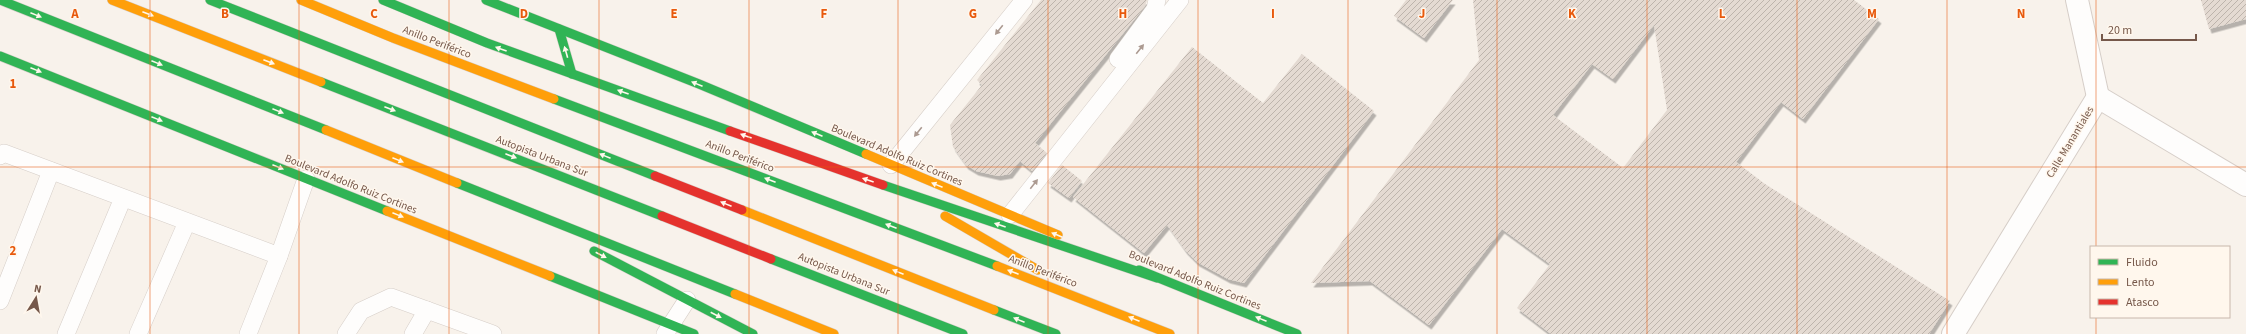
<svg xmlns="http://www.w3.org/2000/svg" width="2246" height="334" viewBox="0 0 2246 334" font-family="'Source Sans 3',sans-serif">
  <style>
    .building { fill: url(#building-hatch); fill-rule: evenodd; filter: url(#shadow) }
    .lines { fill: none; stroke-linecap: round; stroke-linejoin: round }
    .lane-casing { stroke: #d6cec8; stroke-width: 18 }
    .street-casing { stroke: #d6cec8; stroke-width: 24 }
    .fast-casing { stroke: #d6cec8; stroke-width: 10 }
    .slow-casing { stroke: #d6cec8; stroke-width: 10 }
    .jam-casing { stroke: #d6cec8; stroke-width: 10 }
    .lane { stroke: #fefdfc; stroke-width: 17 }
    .street { stroke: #fefdfc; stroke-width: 22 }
    .fast { stroke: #30b455; stroke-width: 9 }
    .slow { stroke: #ff9f0a; stroke-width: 9 }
    .jam { stroke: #e5322d; stroke-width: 9 }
    .oneway { fill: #fff7ed }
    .oneway2 { fill: #ac9a91 }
    .grid { fill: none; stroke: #e8590c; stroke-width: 1; stroke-opacity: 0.55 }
    .labels { text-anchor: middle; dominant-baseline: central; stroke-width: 3; stroke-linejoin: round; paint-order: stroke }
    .street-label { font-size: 11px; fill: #76584a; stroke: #fff7ed }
    .grid-label { font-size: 13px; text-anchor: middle; font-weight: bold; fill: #e8590c; stroke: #fff7ed; stroke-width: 3; stroke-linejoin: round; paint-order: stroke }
  </style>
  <defs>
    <pattern id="building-hatch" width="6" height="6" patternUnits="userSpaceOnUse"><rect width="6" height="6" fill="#e4dad2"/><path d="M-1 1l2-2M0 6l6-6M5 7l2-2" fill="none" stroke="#bdb4ac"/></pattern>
    <filter id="shadow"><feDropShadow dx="2.5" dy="4.5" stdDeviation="0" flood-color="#0004"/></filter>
  </defs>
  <rect width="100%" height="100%" fill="#f8f2eb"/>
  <g class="building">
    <polygon points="1041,0 1147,0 1145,6 1035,143 1047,153 1032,171 1020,161 1010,174 998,176 976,171 966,165 953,147 950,125 982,85 977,80"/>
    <polygon points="1406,0 1453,0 1424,38 1394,16"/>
    <path d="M1473 0H1854L1879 19 1803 119 1781 102 1736 162 1765 184 1950 301 1929 334H1551L1517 308 1550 264 1502 229 1429 325 1370 281 1311 283 1479 60ZM1654 25 1667 110 1623 168 1553 115 1592 64 1613 79Z"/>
    <polygon points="2201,0 2246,0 2246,19 2209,29"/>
    <polygon points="1192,47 1263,103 1302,54 1374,111 1244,283 1228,279 1197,262 1185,250 1167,225 1144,253 1073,197"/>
    <polygon points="1062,165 1082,181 1069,198 1048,183"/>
  </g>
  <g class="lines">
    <g class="lane-casing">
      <g id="lane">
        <polyline points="1118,59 1155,9 1157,0"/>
        <polyline points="0,156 4,153 279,256 306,179"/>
        <polyline points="891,165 1024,0"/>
        <polyline points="1010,215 1180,0"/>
        <polyline points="0,301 51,171"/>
        <polyline points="66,334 123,198"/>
        <polyline points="138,334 187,222"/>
        <polyline points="248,334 279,256"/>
        <polyline points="346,334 361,311 391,297 493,334"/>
        <polyline points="413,334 427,310"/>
        <polyline points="665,334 687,300"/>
      </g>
    </g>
    <g class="street-casing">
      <g id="street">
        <polyline points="2077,0 2098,97"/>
        <polyline points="2098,97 2246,185"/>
        <polyline points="1953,334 2098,97"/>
      </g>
    </g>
    <g class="fast-casing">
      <g id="fast">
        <polyline points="0,0 326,130"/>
        <polyline points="210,0 655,176"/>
        <polyline points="383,0 487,43 730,131"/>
        <polyline points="486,0 699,84 866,154"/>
        <polyline points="559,29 572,74"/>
        <polyline points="0,56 387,211"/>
        <polyline points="321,82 662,216"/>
        <polyline points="554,99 997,266"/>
        <polyline points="457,183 735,294"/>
        <polyline points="883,185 1157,278"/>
        <polyline points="594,251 753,334"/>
        <polyline points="771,259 963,334"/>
        <polyline points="1139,270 1297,334"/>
        <polyline points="550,276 694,334"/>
        <polyline points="994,310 1056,334"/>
      </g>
    </g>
    <g class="slow-casing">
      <g id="slow">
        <polyline points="112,0 321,82"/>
        <polyline points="301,0 393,38 554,99"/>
        <polyline points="326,130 457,183"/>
        <polyline points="866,154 1058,235"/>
        <polyline points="742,210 994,310"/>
        <polyline points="387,211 550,276"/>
        <polyline points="945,216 1038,270"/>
        <polyline points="997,266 1170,334"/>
        <polyline points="735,294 834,334"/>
      </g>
    </g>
    <g class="jam-casing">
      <g id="jam">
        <polyline points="730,131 883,185"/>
        <polyline points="655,176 742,210"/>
        <polyline points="662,216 771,259"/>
      </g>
    </g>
    <use href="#lane" class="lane"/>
    <use href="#street" class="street"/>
    <use href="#fast" class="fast"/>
    <use href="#slow" class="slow"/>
    <use href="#jam" class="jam"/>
  </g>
  <defs><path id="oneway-solid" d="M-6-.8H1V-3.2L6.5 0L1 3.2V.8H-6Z"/></defs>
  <g class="oneway">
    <use href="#oneway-solid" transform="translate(148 14) rotate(21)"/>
    <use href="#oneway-solid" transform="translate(36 15) rotate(22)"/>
    <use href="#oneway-solid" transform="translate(501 49) rotate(-160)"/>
    <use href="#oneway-solid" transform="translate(566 52) rotate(-106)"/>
    <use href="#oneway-solid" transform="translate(269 62) rotate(21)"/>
    <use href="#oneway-solid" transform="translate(157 63) rotate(22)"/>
    <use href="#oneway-solid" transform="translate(36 70) rotate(22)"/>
    <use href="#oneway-solid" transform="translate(697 84) rotate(-158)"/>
    <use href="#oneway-solid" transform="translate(623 92) rotate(-160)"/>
    <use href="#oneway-solid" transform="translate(390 109) rotate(21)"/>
    <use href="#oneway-solid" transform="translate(278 111) rotate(22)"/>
    <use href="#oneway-solid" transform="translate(157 119) rotate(22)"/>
    <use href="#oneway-solid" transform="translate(817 134) rotate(-157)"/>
    <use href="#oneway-solid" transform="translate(746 136) rotate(-160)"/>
    <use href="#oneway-solid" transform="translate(511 156) rotate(21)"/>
    <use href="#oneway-solid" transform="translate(605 156) rotate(-158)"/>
    <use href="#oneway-solid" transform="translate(398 160) rotate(22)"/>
    <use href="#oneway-solid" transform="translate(278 167) rotate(22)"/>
    <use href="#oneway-solid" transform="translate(770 180) rotate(-159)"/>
    <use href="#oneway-solid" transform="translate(868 180) rotate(-161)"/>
    <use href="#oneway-solid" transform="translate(937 185) rotate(-158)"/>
    <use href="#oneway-solid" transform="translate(726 204) rotate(-158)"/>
    <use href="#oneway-solid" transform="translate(398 215) rotate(22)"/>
    <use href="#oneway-solid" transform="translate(1000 225) rotate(-161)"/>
    <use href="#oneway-solid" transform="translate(891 226) rotate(-159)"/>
    <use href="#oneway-solid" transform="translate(1057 235) rotate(-157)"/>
    <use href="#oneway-solid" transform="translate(601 255) rotate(27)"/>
    <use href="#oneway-solid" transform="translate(898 272) rotate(-158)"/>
    <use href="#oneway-solid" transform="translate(1013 272) rotate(-159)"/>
    <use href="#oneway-solid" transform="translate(716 315) rotate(27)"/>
    <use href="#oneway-solid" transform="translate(1134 319) rotate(-158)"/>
    <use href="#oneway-solid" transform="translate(1261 319) rotate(-158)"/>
    <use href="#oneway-solid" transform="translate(1019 320) rotate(-158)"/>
  </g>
  <g class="oneway2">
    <use href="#oneway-solid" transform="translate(999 30) rotate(129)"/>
    <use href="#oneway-solid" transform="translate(1140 49) rotate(-51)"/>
    <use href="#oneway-solid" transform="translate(918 132) rotate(129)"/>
    <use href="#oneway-solid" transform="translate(1034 184) rotate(-52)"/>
  </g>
  <path class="grid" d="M150 0V334M299 0V334M449 0V334M599 0V334M749 0V334M898 0V334M1048 0V334M1198 0V334M1348 0V334M1497 0V334M1647 0V334M1797 0V334M1947 0V334M2096 0V247M0 167H2246M2096 317V334"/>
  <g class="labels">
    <g class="street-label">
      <text transform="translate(437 42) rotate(21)">Anillo Periférico</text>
      <text transform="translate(2070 142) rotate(-59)">Calle Manantiales</text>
      <text transform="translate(897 155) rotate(23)">Boulevard Adolfo Ruiz Cortines</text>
      <text transform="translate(542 156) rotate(21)">Autopista Urbana Sur</text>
      <text transform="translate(740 156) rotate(21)">Anillo Periférico</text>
      <text transform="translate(351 184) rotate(22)">Boulevard Adolfo Ruiz Cortines</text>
      <text transform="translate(1043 271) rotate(21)">Anillo Periférico</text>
      <text transform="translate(844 274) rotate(22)">Autopista Urbana Sur</text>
      <text transform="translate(1195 280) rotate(22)">Boulevard Adolfo Ruiz Cortines</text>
    </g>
  </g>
  <g class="grid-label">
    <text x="75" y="18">A</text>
    <text x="225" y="18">B</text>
    <text x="374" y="18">C</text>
    <text x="524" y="18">D</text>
    <text x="674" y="18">E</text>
    <text x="824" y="18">F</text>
    <text x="973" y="18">G</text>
    <text x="1123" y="18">H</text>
    <text x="1273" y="18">I</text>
    <text x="1422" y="18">J</text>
    <text x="1572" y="18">K</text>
    <text x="1722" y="18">L</text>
    <text x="1872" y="18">M</text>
    <text x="2021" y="18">N</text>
    <text x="13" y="88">1</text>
    <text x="13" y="255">2</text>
  </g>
  <rect x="2090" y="246" width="140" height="72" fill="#fff7ed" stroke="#c8b7ac"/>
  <rect x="2098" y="259" width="20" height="6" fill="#30b455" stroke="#c8b7ac"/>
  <text x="2126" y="266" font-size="12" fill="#76584a">Fluido</text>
  <rect x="2098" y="279" width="20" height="6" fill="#ff9f0a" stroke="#c8b7ac"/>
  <text x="2126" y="286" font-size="12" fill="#76584a">Lento</text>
  <rect x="2098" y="299" width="20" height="6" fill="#e5322d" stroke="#c8b7ac"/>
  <text x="2126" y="306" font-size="12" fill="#76584a">Atasco</text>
  <g transform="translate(36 298) rotate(11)" stroke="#fff7ed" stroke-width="3" paint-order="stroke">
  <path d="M0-3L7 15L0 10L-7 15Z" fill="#76584a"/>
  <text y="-6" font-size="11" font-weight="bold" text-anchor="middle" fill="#76584a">N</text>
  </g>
  <path d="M2102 34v6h94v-6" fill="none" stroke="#76584a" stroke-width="2"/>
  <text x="2108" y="34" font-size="12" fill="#76584a" stroke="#fff7ed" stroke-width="3" paint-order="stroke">20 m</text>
</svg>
